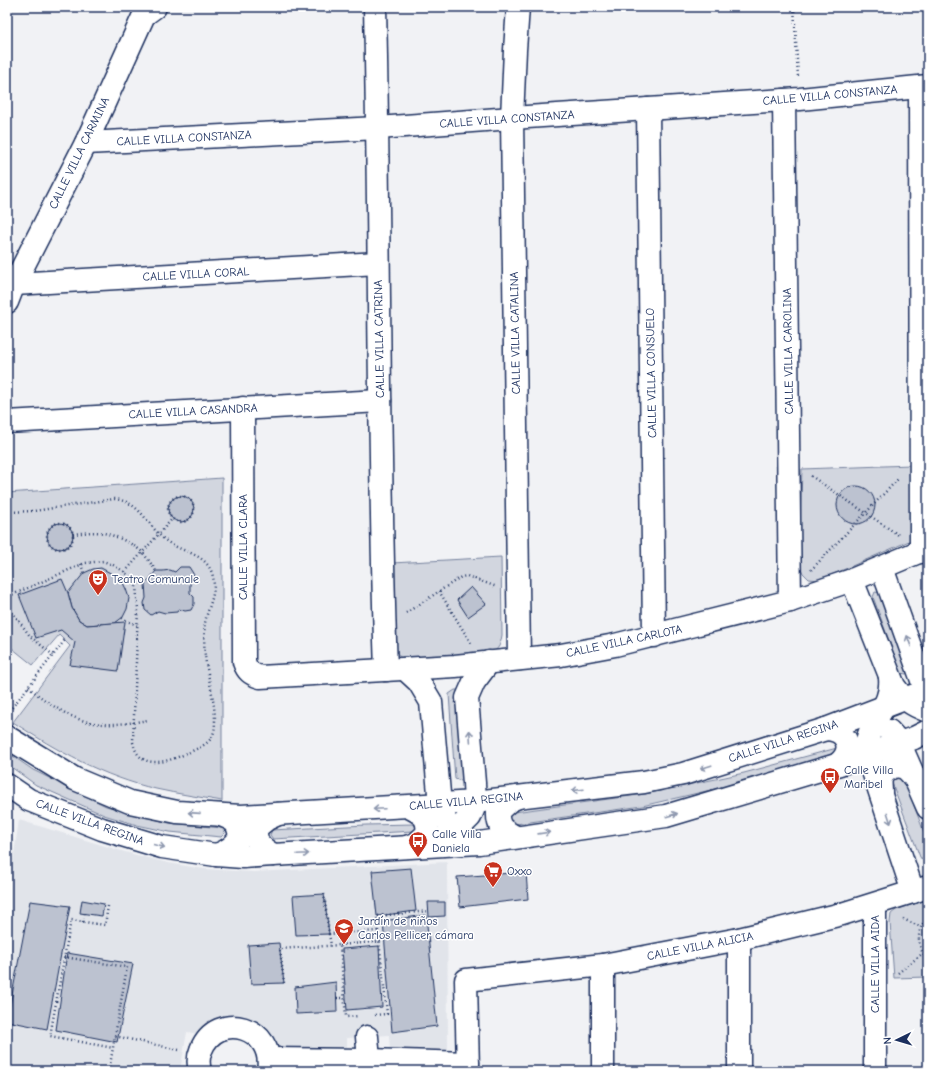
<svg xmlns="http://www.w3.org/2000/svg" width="935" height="1078" viewBox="0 0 935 1078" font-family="'Comic Neue',sans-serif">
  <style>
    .built { fill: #e1e4ea }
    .green { fill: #d2d6df; stroke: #76829e }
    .building { fill: #bcc2d0; stroke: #1b2f5e }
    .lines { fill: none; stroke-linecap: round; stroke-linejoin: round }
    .minor-casing { stroke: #1b2f5e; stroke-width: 25 }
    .path { stroke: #1b2f5e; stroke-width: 2.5; stroke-dasharray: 1 3; stroke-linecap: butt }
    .minor { stroke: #fff; stroke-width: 22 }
    .oneway { stroke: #8d97ae }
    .labels { text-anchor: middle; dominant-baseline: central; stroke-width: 3; stroke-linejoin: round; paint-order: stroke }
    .street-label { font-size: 12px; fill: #1b2f5e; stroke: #fff }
    .poi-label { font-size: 12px; fill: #1b2f5e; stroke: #fff; text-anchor: start }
  </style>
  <rect width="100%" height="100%" fill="#f1f2f5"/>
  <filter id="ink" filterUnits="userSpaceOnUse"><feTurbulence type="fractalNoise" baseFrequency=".025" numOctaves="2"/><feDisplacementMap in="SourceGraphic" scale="8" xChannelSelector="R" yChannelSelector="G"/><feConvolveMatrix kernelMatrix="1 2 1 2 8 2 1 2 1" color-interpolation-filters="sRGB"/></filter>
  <g filter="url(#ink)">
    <polygon class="built" points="19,820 125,852 168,863 204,869 254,872 447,862 448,1054 390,1053 389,1035 347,1038 347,1054 277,1052 266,1032 257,1023 247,1018 238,1018 203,1035 187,1032 180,1071 7,1071 7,902"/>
    <g class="green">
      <polygon points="911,465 912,533 909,541 820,580 809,579 803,573 799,564 802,469"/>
      <path d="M222 478V801C200 797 178 794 156 789 104 777 57 751 13 722L70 646 59 635 33 665 7 644V493Z"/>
      <path d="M501 557 502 635C500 648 498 650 486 655L401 658 396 652 392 563Z"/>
      <polygon points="875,592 881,593 908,673 906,674 901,673 873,597"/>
      <polygon points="455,690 458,690 465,780 461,781 455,779 449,694"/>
      <polygon points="837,748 840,754 745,782 642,806 509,825 507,813 645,794 744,773"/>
      <polygon points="7,752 33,770 106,806 169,823 222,828 224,830 225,833 221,837 170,832 137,825 104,815 36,785 7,764"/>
      <polygon points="895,774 904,779 928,843 927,860 922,860 920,857 892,783 892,778"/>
      <polygon points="414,824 416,828 414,831 273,839 270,835 272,830 366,825"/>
      <polygon points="928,899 928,977 894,978 890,922 891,914 896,910"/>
    </g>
    <g class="building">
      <circle cx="856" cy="505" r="19"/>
      <circle cx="181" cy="509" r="13"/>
      <circle cx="60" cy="536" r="13"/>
      <polygon points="180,567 189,567 194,575 191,580 190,585 190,593 194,597 194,604 191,610 185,611 179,609 177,612 165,613 158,611 151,615 145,610 144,603 146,598 145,584 156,571 163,571 170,570 175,572"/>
      <polygon points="101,568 118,577 123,583 126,589 129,598 127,609 123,617 115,623 87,625 79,620 72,608 68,593 84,573 93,569"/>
      <polygon points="62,579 68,593 72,608 79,620 87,625 125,622 118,671 70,665 75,642 61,630 36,638 19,595"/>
      <polygon points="471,587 486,604 468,617 457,600"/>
      <polygon points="411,868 416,911 377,916 372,871"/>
      <polygon points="526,872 528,899 460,907 457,877"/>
      <polygon points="324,894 329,934 296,935 293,896"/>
      <polygon points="82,900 104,904 102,916 80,913"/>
      <polygon points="30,901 70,906 47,1029 7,1021"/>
      <polygon points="428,902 445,902 445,916 429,917"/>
      <polygon points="426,915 437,1026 392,1032 383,921"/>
      <polygon points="279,943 284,983 251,984 248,945"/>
      <polygon points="379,946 382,1007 347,1010 342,949"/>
      <polygon points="67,953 133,964 117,1042 56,1030"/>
      <polygon points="336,982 337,1012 296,1014 295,987"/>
      <polygon points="120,1066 145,1071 119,1071"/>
    </g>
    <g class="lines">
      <g class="minor-casing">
        <g id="minor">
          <path d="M375 7C380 228 378 449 386 670"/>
          <polyline points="518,7 515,50 512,118 519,659"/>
          <polyline points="920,87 921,552"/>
          <polyline points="784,100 790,601"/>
          <polyline points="648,109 654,636"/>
          <polyline points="86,143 378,128 512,118 800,99 928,86"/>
          <polyline points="14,284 378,263"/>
          <polyline points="7,302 14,284 86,143 144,15 155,7"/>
          <path d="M243 408 244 662C247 671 251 674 260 677L455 666 561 655 615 645 790 601 852 580 928 548"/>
          <polyline points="7,422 380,401"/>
          <polyline points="882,568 928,697"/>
          <path d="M852 580 894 686C902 699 913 706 928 711"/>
          <polyline points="405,669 419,682 431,702 440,805 445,819"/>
          <path d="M890 678C893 708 867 720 866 750L913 892"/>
          <path d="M826 729C848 730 855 750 838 764"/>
          <polyline points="889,731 899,742 928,808"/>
          <polyline points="7,737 75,779 130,802 177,812 241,816 475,802 644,782 683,774 826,729 928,690"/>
          <polyline points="7,785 29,800 102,829 162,847 216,855 243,857 273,855 479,843 666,816 843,763 914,738 928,731"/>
          <path d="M881 792C881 788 880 783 881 779 883 771 893 765 901 767 907 768 911 774 915 779"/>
          <path d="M409 807C423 814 429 818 427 834L416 844 409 846"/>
          <path d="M516 837C502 830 497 827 498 811L509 801 518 797"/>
          <polyline points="432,843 456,831 470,817 473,810 475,802 474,783 467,698 474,682 489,662"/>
          <path d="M216 855C227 852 234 847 240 837 238 822 234 820 221 815"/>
          <path d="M273 855C261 847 255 844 256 828L267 819 278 814"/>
          <polyline points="875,905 875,1071"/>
          <polyline points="367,1037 369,1060"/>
          <polyline points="269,1059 369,1060 468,1063"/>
          <path d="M200 1071C198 1064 198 1057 201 1050 217 1009 276 1027 268 1071"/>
          <polyline points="468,1071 466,980 603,965 739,939 842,914 928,887"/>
          <polyline points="603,1071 603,965"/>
          <polyline points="739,1071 739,939"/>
        </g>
      </g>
      <g class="path">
        <polyline points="794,7 798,77"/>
        <polyline points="811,476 900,536"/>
        <circle cx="181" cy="509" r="13"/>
        <path d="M7 512 34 511 114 499C143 501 149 532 171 544 186 553 205 554 212 573 218 593 208 605 205 623 204 633 204 646 205 656 207 676 221 720 212 737 207 745 198 748 190 752 170 761 139 773 133 742L138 609 136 586 131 579 125 572 113 565 103 561 85 563 7 597"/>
        <circle cx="60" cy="536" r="13"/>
        <path d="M73 534C83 533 94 531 104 533 117 536 134 544 143 553 148 559 152 565 156 571"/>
        <polyline points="81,564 84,573"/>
        <polyline points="811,570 899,478"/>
        <polyline points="125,572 172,519"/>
        <polyline points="439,591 471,643"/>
        <polyline points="7,605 30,636 53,655"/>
        <polyline points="406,613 461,577 467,576 497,587"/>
        <polyline points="122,618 127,621 137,625"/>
        <path d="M28 687C73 723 92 730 148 720"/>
        <polyline points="7,714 65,640"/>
        <polyline points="324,894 329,934 378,931 387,1014 374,1015"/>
        <polyline points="108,906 105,925 71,920 50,1036 113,1048"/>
        <path d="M928 917C915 930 917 948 928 960"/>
        <polyline points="903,919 921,927"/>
        <polyline points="83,922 84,913"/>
        <polyline points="378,931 377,916 429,911"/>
        <polyline points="329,934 331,945"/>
        <polyline points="340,945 384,941"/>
        <polyline points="64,957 127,967 115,1036"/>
        <polyline points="898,973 922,954"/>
        <polyline points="284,983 280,949 340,945 346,1017 359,1016"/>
        <polyline points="337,998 344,998"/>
        <polyline points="109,1071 115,1036 179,1050"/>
      </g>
      <use href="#minor" class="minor"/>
    </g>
    <defs><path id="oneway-shaft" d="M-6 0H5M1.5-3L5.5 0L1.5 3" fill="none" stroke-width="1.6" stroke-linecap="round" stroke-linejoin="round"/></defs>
    <g class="oneway">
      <use href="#oneway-shaft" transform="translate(909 641) rotate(-110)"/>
      <use href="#oneway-shaft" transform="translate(470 736) rotate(-94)"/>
      <use href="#oneway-shaft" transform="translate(706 767) rotate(162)"/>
      <use href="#oneway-shaft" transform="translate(578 790) rotate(173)"/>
      <use href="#oneway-shaft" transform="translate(379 809) rotate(177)"/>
      <use href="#oneway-shaft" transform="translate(194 813) rotate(-176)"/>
      <use href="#oneway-shaft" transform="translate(672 815) rotate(-16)"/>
      <use href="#oneway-shaft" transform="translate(889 818) rotate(72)"/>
      <use href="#oneway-shaft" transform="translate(544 833) rotate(-8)"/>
      <use href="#oneway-shaft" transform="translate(159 846) rotate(14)"/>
      <use href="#oneway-shaft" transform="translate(303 854) rotate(-3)"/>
    </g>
  </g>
  <defs>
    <g id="theatre-pin" transform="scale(1)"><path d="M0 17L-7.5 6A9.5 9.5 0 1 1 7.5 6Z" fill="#c8321e" stroke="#fff"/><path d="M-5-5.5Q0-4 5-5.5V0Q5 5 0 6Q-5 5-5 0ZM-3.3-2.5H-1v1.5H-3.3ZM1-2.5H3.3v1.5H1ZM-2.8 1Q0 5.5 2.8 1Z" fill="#fff"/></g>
    <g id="bus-pin" transform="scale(1)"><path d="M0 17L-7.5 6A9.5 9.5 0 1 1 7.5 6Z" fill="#c8321e" stroke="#fff"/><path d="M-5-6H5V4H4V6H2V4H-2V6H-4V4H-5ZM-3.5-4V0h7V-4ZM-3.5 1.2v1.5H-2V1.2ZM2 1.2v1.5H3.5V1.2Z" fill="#fff"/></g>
    <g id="supermarket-pin" transform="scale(1)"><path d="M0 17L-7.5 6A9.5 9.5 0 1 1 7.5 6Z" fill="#c8321e" stroke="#fff"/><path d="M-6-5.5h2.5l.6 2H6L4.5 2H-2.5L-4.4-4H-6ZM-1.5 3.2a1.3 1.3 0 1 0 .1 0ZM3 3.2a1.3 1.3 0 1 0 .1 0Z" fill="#fff"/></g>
    <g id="school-pin" transform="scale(1)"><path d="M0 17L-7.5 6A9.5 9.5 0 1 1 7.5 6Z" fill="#c8321e" stroke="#fff"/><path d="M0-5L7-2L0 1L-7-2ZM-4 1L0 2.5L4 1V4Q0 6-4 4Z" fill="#fff"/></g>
  </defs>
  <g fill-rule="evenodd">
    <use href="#theatre-pin" x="98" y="579"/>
    <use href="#bus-pin" x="830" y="777"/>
    <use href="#bus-pin" x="418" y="841"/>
    <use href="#supermarket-pin" x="493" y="871"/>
    <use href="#school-pin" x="344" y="928"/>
  </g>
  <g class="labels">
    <g class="street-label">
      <text transform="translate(830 95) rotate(-5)">CALLE VILLA CONSTANZA</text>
      <text transform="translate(507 119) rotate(-4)">CALLE VILLA CONSTANZA</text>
      <text transform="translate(184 138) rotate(-3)">CALLE VILLA CONSTANZA</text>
      <text transform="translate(79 153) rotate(-64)">CALLE VILLA CARMINA</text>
      <text transform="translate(196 274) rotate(-3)">CALLE VILLA CORAL</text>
      <text transform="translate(515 333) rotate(-91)">CALLE VILLA CATALINA</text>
      <text transform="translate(379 339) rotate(-91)">CALLE VILLA CATRINA</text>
      <text transform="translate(788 351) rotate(-91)">CALLE VILLA CAROLINA</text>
      <text transform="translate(651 373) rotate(-91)">CALLE VILLA CONSUELO</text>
      <text transform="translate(193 411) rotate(-3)">CALLE VILLA CASANDRA</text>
      <text transform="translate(243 547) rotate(-90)">CALLE VILLA CLARA</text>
      <text transform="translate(624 641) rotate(-12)">CALLE VILLA CARLOTA</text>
      <text transform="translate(783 741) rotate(-18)">CALLE VILLA REGINA</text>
      <text transform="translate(466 801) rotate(-5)">CALLE VILLA REGINA</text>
      <text transform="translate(90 822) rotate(20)">CALLE VILLA REGINA</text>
      <text transform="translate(700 946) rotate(-11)">CALLE VILLA ALICIA</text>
      <text transform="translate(875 964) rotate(-90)">CALLE VILLA AIDA</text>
    </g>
    <g class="poi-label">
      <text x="112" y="579">Teatro Comunale</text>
      <text x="844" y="770">Calle Villa<tspan x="844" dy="14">Maribel</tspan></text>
      <text x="432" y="834">Calle Villa<tspan x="432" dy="14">Daniela</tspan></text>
      <text x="507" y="871">Oxxo</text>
      <text x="358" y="921">Jardín de niños<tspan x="358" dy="14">Carlos Pellicer cámara</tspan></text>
    </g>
  </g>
  <rect width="935" height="1078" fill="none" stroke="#fff" stroke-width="24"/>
  <rect x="12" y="12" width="911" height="1054" fill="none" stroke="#1b2f5e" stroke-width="1.5" filter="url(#ink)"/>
  <g transform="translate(897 1040) rotate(265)" stroke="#ffffff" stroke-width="3" paint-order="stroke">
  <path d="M0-3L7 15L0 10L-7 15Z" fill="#1b2f5e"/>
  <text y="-6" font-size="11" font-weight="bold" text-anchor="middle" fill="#1b2f5e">N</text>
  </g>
</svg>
